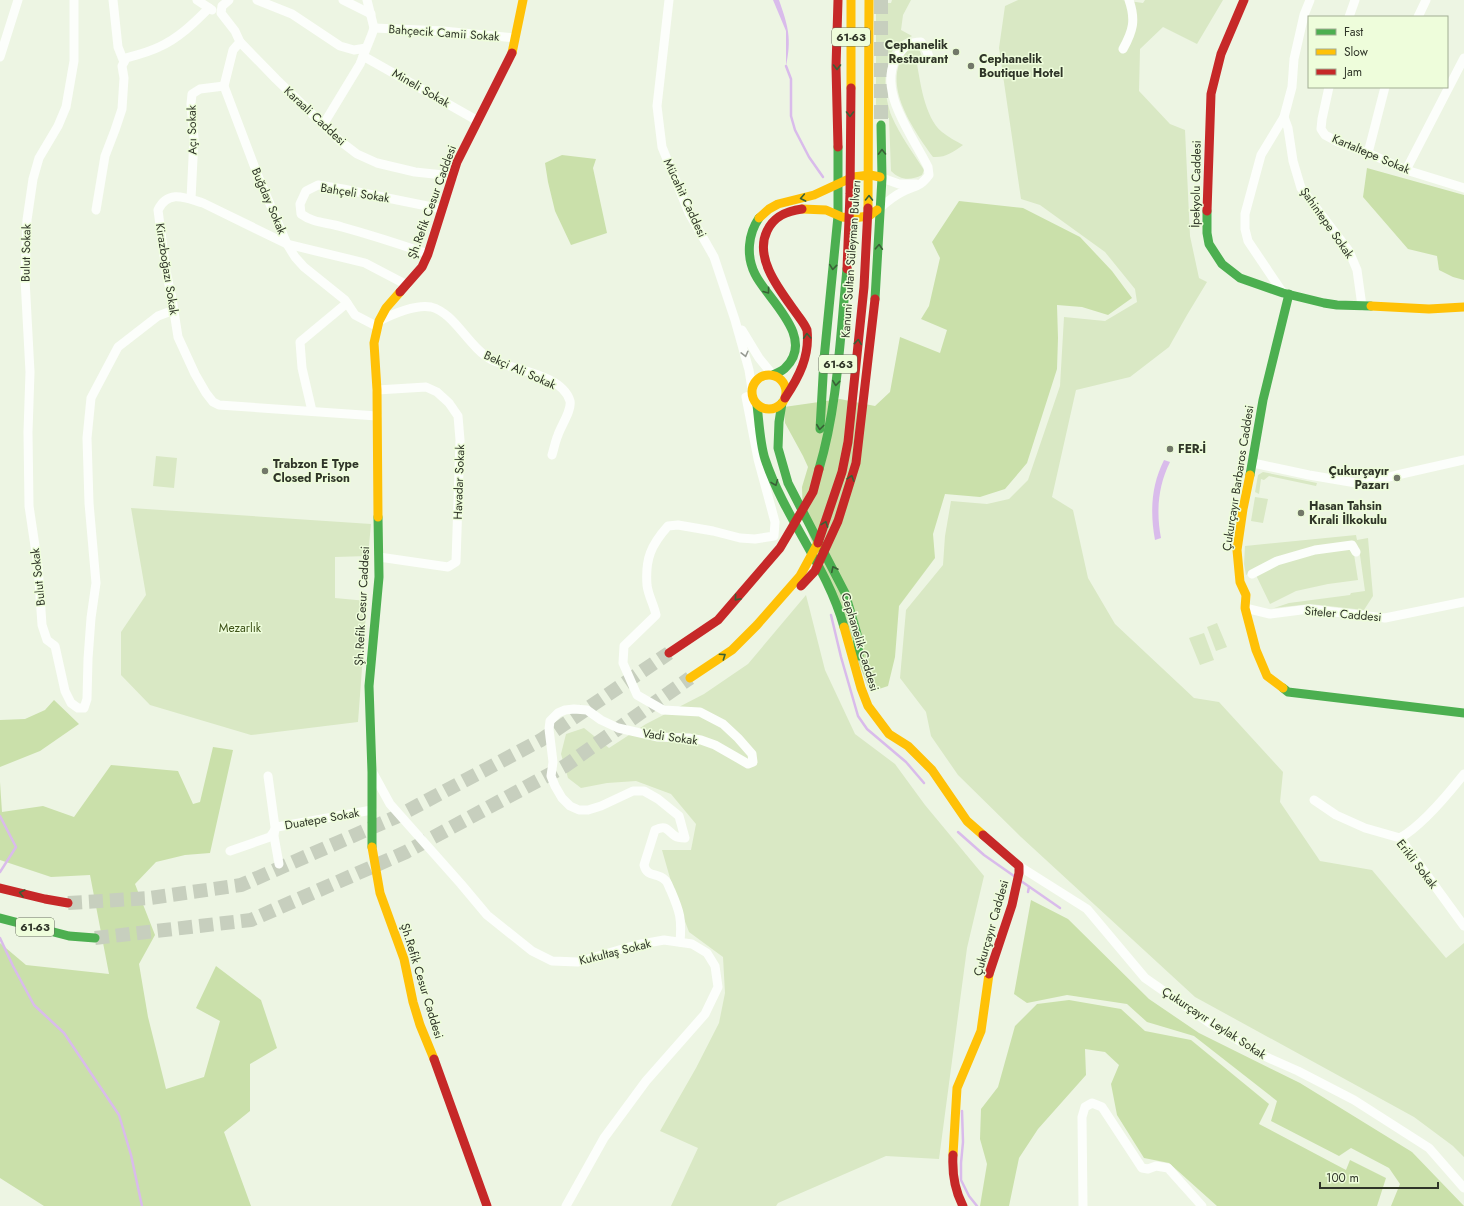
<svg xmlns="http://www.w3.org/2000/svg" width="1464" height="1206" viewBox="0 0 1464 1206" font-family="Jost,sans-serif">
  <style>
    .green { fill: #d9e8c4 }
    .forest { fill: #cae0aa }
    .water { fill: #d9bbeb }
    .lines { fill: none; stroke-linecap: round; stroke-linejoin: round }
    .stream { stroke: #d9bbeb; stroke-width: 2.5 }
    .primary-tunnel { stroke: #c7cfbe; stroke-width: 14; stroke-dasharray: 14 7; stroke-linecap: butt }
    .street { stroke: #fcfefb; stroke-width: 9 }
    .fast { stroke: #4caf50; stroke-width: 9 }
    .slow { stroke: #ffc107; stroke-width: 9 }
    .jam { stroke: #c62828; stroke-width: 9 }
    .oneway { stroke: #396036 }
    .oneway2 { stroke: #969a92 }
    .poi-dot { fill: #727869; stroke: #eefddb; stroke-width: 1.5 }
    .labels { text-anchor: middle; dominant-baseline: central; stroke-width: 3; stroke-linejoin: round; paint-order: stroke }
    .shield { fill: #eefddb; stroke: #68715e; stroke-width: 1 }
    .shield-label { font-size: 11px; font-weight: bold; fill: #2f3528 }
    .street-label { font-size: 12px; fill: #2f3528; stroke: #eefddb }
    .poi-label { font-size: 12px; font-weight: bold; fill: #2f3528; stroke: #eefddb; text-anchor: start }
    .park-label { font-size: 12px; fill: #3d5217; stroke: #eefddb }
  </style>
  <rect width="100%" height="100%" fill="#edf5e3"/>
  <g class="green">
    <path d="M892 0H911L903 15 901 30 912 36C906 39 898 42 894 48 882 67 884 97 892 117 900 135 913 153 924 170L922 175C910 181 900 180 891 171L889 118H876V3H891Z"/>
    <polygon points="1018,0 1122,0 1143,3 1145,0 1223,0 1197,44 1163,27 1140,49 1139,91 1170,124 1185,130 1190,236 1199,278 1207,282 1187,315 1169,347 1130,377 1076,390 1052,497 1073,510 1088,578 1115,624 1194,698 1219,702 1283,772 1280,802 1320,861 1372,870 1446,958 1464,943 1464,1157 1453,1146 1414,1117 1195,997 1021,837 958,775 931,736 926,712 900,678 906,610 943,565 945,536 951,501 987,504 1009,499 1028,480 1060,386 1064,317 1105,321 1137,302 1135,289 1105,252 1040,205 1021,199 999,48 1005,6"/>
    <path d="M910 48H916L920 51 922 57 916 58C920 80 924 117 942 132 948 137 956 141 963 145 953 152 945 158 933 157 913 129 877 79 910 48Z"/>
    <polygon points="156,456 177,458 174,488 153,486"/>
    <polygon points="1263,472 1317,483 1316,486 1269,476 1264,480 1261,479 1259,494 1255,492 1258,475"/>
    <polygon points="1255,497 1268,499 1263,523 1251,521"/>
    <polygon points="131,508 371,524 368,556 335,557 335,598 367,601 358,722 251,735 150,705 121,675 121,632 146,595"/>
    <polygon points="1356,535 1357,540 1368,538 1373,596 1364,610 1310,604 1274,608 1289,603 1350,595 1351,593 1365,591 1359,548 1353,548 1358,580 1328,584 1296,591 1270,604 1254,571 1246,575 1244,564 1245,546"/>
    <polygon points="806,595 825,670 855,734 895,764 925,805 984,876 967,948 939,1159 886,1156 778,1203 776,1206 671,1206 698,1148 660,1131 696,1068 719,1023 725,993 723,957 689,932 674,892 662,850 691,850 696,824 671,794 636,781 607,783 581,788 568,778 561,754 566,734 584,728 609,748 646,724 704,694 748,664"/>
    <polygon points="1217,623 1227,647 1216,651 1207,627"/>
    <polygon points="1204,633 1214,660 1200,665 1189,638"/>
  </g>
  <g class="forest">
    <polygon points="562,155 596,159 593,168 607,233 571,245 555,211 548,182 545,163"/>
    <polygon points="1367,168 1464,195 1464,280 1453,277 1439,270 1437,256 1408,249 1363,197"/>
    <polygon points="959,201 1023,208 1080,237 1112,271 1132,298 1108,315 1082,307 1057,305 1058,338 1057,369 1027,463 1005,489 980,497 945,494 933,534 935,558 899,606 895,657 888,686 870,692 803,519 802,487 808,467 803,456 785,423 784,407 840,399 875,406 890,392 900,337 940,353 947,330 921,319 929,306 940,258 932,242"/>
    <polygon points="54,700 79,724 40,751 0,767 0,720 25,719 45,710"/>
    <polygon points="213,747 233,750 210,853 185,855 156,862 135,884 155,935 139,964 148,1017 166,1089 204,1077 220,1021 196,1008 216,966 261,1000 277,1048 250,1064 250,1111 224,1132 251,1206 44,1206 0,1178 0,943 26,965 109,974 90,875 51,877 0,860 0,782 2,812 43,806 74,817 111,765 178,771 193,804 200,802"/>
    <polygon points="1031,900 1068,919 1149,999 1199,1033 1300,1083 1412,1152 1464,1206 1391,1206 1400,1184 1389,1168 1351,1148 1339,1156 1271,1121 1277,1101 1194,1036 1147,1022 1127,1004 1067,995 1027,1003 1014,994"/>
    <polygon points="1069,1000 1121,1009 1145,1031 1191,1040 1269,1104 1259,1124 1346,1170 1350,1160 1386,1178 1377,1206 1217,1206 1169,1163 1144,1158 1117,1115 1111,1084 1119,1065 1105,1052 1085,1049 1086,1075 1038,1129 1019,1158 1009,1206 980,1206 987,1164 980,1139 981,1109 998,1087 1015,1026 1037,1004"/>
  </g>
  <g class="water">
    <path d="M773 0H779C788 26 792 38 786 66V31Z"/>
    <path d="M1164 460 1170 462C1158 486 1156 512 1161 538L1155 540C1150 512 1151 486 1164 460Z"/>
  </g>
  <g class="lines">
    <g class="stream">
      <polyline points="786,66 791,79 791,116 795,130 809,157 823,177"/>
      <polyline points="831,615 841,657 858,716 867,729 906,762 924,783"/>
      <polyline points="0,816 16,847 0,872"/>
      <polyline points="958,832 984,855 1014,876"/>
      <polyline points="1021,881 1060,908"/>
      <polyline points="1028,892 1029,887"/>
      <polyline points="0,938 13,966 34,1005 64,1033 119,1115 131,1155 142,1206"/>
      <polyline points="962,1111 963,1142 961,1163 961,1180 969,1196 977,1206"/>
    </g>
    <g class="primary-tunnel">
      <polyline points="881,0 881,125"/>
      <polyline points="68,903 150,898 241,885 396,817 541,740 669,653"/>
      <polyline points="95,938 251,920 406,852 565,766 690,678"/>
    </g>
    <g class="street">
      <polyline points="74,0 74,61 66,107 58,126 39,158 33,179 27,220 25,279 30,372 28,432 29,506 38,566 42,625 47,640 55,646 65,691 71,703 78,708 84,708 87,699 88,659 91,618 96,583 89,503 87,438 91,398 118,347 158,316 174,310"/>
      <polyline points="113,0 118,47 124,62"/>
      <polyline points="197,0 212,10"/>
      <polyline points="229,0 222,6 221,13 235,31 240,42 276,79 340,141 357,154 377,163 415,172 453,176"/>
      <polyline points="257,0 292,14 340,46 354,50 366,48"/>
      <polyline points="343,0 371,14"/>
      <polyline points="669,0 657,106 662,147 689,213 714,257 735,320 749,370 752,389"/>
      <polyline points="1349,17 1355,0"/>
      <polyline points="1418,17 1426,0"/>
      <polyline points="374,28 443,31 515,38"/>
      <polyline points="240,42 233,50 224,86 258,176 287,244 295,257 304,267 345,300 355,315 378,327"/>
      <path d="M1123 49C1133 31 1136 20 1129 0"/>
      <polyline points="363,56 478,121"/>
      <polyline points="0,57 18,0"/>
      <polyline points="1329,87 1322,119 1321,129 1325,135 1338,142 1368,153 1406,170 1464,188"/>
      <polyline points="1284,117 1288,128 1293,161 1301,188 1349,251 1357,270 1362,306"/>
      <polyline points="323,125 360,64 372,34 374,28 367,0"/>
      <polyline points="1368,153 1385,87"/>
      <polyline points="1406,170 1464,58"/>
      <polyline points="882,178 899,184 916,184"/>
      <polyline points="191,199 194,138 191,104 192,94 200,89 224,86"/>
      <path d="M881 207C888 201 894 196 902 192 916 185 919 188 929 175L928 167C913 136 875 89 898 55 904 46 910 42 921 42L927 51 929 57"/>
      <path d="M96 210 105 156 115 130 122 109 124 78 122 66 126 58C137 55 149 52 159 47 179 38 194 23 209 8"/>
      <path d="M428 254C399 244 371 235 342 227 327 222 315 224 301 214L300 204 306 191 318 185 343 189 442 209"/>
      <polyline points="1283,293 1248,241 1245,229 1245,214 1261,155 1284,117 1292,87 1294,59 1304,15 1310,0"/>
      <path d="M379 321C393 314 415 304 431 307 455 313 468 347 492 360 513 370 562 374 570 401 572 410 561 426 558 435 555 442 554 449 552 455"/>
      <polyline points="742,330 759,358 773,375"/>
      <polyline points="377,390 426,387 437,392 449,403 458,416 460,440 456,562 448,567 379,557"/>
      <polyline points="312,411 302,368 300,342 347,303"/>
      <path d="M377 416 219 405 213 402 206 393 195 374 178 337 172 299 166 271 158 210C168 189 186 198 203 203L287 244 365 263 407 285"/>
      <polyline points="1253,463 1309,475 1362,484 1397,475 1464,460"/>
      <polyline points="1252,574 1277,561 1315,550 1352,545 1356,552"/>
      <polyline points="1245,608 1270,614 1309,609 1385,618 1464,602"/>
      <polyline points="373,773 390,804 461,884 487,915 532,951 552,961 578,962 636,945 664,940 692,944 707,953 715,966 718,987 705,1014 646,1081 604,1138 566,1206"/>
      <polyline points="268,776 275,827 274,836 279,864"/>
      <polyline points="1314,800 1336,815 1365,828 1400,838 1464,926"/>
      <path d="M1400 838C1421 826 1449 793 1464 774"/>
      <polyline points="230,851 270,837 277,827 372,810"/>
      <polyline points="1019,866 1087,909 1145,978 1211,1024 1264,1056 1298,1071 1354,1100 1429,1148 1464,1188"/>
      <path d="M680 942C682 919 680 912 671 891 669 888 668 882 665 880 657 872 647 878 644 865L655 830C667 824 667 831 675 836 678 838 682 838 685 838L679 816 658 799 644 791H633L601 806 588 810H579L570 806 562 798 555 786 551 776 553 762 549 729 550 721 558 713 565 710 574 709 587 710 601 720 618 728 658 737 689 738 701 740 715 745 748 764 753 762 752 754 738 738 723 724 700 712 663 710 637 695 623 663 624 646 656 615C654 605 648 595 647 585 645 559 651 545 668 526L678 525 713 531 740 538 755 539 774 536 775 522 758 459 746 397 752 395"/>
      <polyline points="1083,1206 1082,1117 1085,1107 1092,1103 1102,1107 1142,1168 1148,1169 1156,1166 1168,1168 1202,1206"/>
    </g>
    <g class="fast">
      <polyline points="1207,211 1207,233 1209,244 1222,264 1240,278 1283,293 1324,303 1337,305 1371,306"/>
      <path d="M759 218C748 234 746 256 755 274 767 299 816 337 786 367 783 371 777 373 773 375"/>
      <polyline points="875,299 882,178 881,125"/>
      <polyline points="782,403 779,422 778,448 788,483 845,593 857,634 859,656"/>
      <path d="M757 405C759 421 760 444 765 459 785 519 827 566 844 627"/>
      <polyline points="820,429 824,359 838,216 838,147"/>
      <path d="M819 469C838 405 840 336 847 269"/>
      <polyline points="1250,475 1263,400 1289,294"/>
      <polyline points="1283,688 1288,692 1464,713"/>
      <polyline points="372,847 372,772 369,686 379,577 378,517"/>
      <polyline points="0,918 69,936 95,938"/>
    </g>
    <g class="slow">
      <polyline points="512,53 523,0"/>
      <polyline points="851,88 851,0"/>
      <polyline points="868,208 869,0"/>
      <polyline points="802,209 826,210 842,217 853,218 869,216 877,210"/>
      <polyline points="759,218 769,209 778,204 814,195 853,177 870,175 880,177"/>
      <polyline points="1371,306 1429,309 1464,307"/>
      <circle cx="769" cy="392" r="17"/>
      <polyline points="1250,475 1243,509 1237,550 1240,582 1246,595 1245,608 1256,650 1267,676 1283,688"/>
      <polyline points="378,517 377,390 374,343 379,321 386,308 400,292"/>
      <polyline points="844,627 861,688 868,706 889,734 908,746 932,770 967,821 983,835"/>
      <polyline points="690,678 732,650 757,625 800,576 818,543"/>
      <polyline points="372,847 380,893 404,959 413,1002 420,1025 434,1059"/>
      <polyline points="953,1155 957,1088 981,1031 989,974"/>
    </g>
    <g class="jam">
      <polyline points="838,0 836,67 838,147"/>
      <polyline points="1207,211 1211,94 1221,54 1244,0"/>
      <polyline points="847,269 850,194 851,88"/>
      <polyline points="400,292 422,267 428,254 457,162 512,53"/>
      <path d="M785 398C799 377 810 356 807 330 805 325 802 321 799 317 783 294 753 260 767 231 774 216 787 211 802 209"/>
      <polyline points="818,543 842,472 848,442 864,287 868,208"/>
      <polyline points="801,586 815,571 838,521 856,463 875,299"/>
      <polyline points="669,653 718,620 780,548 813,492 819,469"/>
      <polyline points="983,835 1019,866 1019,873 1012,905 989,974"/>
      <polyline points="0,888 45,899 68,903"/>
      <polyline points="434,1059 487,1206"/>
      <path d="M953 1155C952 1173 955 1191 963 1206"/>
    </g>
  </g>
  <defs><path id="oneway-chevron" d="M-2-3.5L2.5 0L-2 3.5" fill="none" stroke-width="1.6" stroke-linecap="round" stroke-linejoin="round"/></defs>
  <g class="oneway">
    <use href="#oneway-chevron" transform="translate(837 67) rotate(90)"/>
    <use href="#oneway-chevron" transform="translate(850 114) rotate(90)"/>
    <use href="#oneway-chevron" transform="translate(882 152) rotate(-91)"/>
    <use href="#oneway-chevron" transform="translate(803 198) rotate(169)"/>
    <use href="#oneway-chevron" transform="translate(869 198) rotate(-89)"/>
    <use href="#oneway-chevron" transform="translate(879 247) rotate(-87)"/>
    <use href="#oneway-chevron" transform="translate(833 267) rotate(96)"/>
    <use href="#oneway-chevron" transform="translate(767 291) rotate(53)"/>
    <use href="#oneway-chevron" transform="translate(807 336) rotate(-93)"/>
    <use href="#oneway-chevron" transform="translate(858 342) rotate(-84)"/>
    <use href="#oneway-chevron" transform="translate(836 383) rotate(96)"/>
    <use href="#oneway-chevron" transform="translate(820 427) rotate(97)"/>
    <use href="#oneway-chevron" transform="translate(851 478) rotate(-72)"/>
    <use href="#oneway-chevron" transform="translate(775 483) rotate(68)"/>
    <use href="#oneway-chevron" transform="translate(825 524) rotate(-70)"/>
    <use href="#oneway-chevron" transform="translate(834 569) rotate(-116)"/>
    <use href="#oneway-chevron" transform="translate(737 598) rotate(131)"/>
    <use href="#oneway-chevron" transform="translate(723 656) rotate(-34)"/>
    <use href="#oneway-chevron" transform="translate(22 893) rotate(-166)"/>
  </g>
  <use class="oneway2" href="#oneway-chevron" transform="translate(745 354) rotate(76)"/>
  <g class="poi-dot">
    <circle cx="956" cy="52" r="4"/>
    <circle cx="971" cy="66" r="4"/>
    <circle cx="1170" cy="449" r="4"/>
    <circle cx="265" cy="471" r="4"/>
    <circle cx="1397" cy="478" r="4"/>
    <circle cx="1301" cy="513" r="4"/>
  </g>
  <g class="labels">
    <g class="shield">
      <rect x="832" y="28" width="38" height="18" rx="3"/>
      <rect x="819" y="355" width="38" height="18" rx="3"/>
      <rect x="16" y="918" width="38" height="18" rx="3"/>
    </g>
    <g class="shield-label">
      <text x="851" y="37">61-63</text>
      <text x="838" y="364">61-63</text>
      <text x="35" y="927">61-63</text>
    </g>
    <g class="street-label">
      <text transform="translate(444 33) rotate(4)">Bahçecik Camii Sokak</text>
      <text transform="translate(421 88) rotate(30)">Mineli Sokak</text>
      <text transform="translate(315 116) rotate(43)">Karaali Caddesi</text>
      <text transform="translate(192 130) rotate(-91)">Açı Sokak</text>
      <text transform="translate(1371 154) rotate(23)">Kartaltepe Sokak</text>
      <text transform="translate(1196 184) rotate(-89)">İpekyolu Caddesi</text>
      <text transform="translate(355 193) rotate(9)">Bahçeli Sokak</text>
      <text transform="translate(685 198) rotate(65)">Mücahit Caddesi</text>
      <text transform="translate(269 201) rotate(67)">Buğday Sokak</text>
      <text transform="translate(432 202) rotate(-70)">Şh.Refik Cesur Caddesi</text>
      <text transform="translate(1327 223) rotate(55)">Şahintepe Sokak</text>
      <text transform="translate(26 253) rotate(-89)">Bulut Sokak</text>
      <text transform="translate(851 259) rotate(-86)">Kanuni Sultan Süleyman Bulvarı</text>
      <text transform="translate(167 269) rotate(81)">Kirazboğazı Sokak</text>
      <text transform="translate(520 370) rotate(24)">Bekçi Ali Sokak</text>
      <text transform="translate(1238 478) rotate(-81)">Çukurçayır Barbaros Caddesi</text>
      <text transform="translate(459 482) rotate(-88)">Havadar Sokak</text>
      <text transform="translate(38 577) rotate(-96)">Bulut Sokak</text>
      <text transform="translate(362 606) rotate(-87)">Şh.Refik Cesur Caddesi</text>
      <text transform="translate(1343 614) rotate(5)">Siteler Caddesi</text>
      <text transform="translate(860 642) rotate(73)">Cephanelik Caddesi</text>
      <text transform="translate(670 737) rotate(8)">Vadi Sokak</text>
      <text transform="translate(322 819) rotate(-10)">Duatepe Sokak</text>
      <text transform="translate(1417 864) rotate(52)">Erikli Sokak</text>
      <text transform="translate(991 928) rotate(-74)">Çukurçayır Caddesi</text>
      <text transform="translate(615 952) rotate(-14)">Kukultaş Sokak</text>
      <text transform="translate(422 981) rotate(73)">Şh.Refik Cesur Caddesi</text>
      <text transform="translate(1214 1023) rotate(33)">Çukurçayır Leylak Sokak</text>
    </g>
    <g class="poi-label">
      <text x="948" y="45" text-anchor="end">Cephanelik<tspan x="948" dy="14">Restaurant</tspan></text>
      <text x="979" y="59">Cephanelik<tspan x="979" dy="14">Boutique Hotel</tspan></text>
      <text x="1178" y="449">FER-İ</text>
      <text x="273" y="464">Trabzon E Type<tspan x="273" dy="14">Closed Prison</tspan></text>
      <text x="1389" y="471" text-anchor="end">Çukurçayır<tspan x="1389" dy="14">Pazarı</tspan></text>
      <text x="1309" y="506">Hasan Tahsin<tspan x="1309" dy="14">Kırali İlkokulu</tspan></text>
    </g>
    <g class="park-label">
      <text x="240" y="628">Mezarlık</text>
    </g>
  </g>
  <rect x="1308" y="16" width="140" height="72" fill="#eefddb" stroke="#a2ad93"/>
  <rect x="1316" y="29" width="20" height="6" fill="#4caf50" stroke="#a2ad93"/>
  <text x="1344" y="36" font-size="12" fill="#2f3528">Fast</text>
  <rect x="1316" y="49" width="20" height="6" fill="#ffc107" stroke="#a2ad93"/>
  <text x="1344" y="56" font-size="12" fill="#2f3528">Slow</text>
  <rect x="1316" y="69" width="20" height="6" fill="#c62828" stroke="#a2ad93"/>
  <text x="1344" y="76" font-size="12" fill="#2f3528">Jam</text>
  <path d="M1320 1182v6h118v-6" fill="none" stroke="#2f3528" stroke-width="2"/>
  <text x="1326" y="1182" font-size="12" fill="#2f3528" stroke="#eefddb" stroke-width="3" paint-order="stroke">100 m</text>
</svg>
